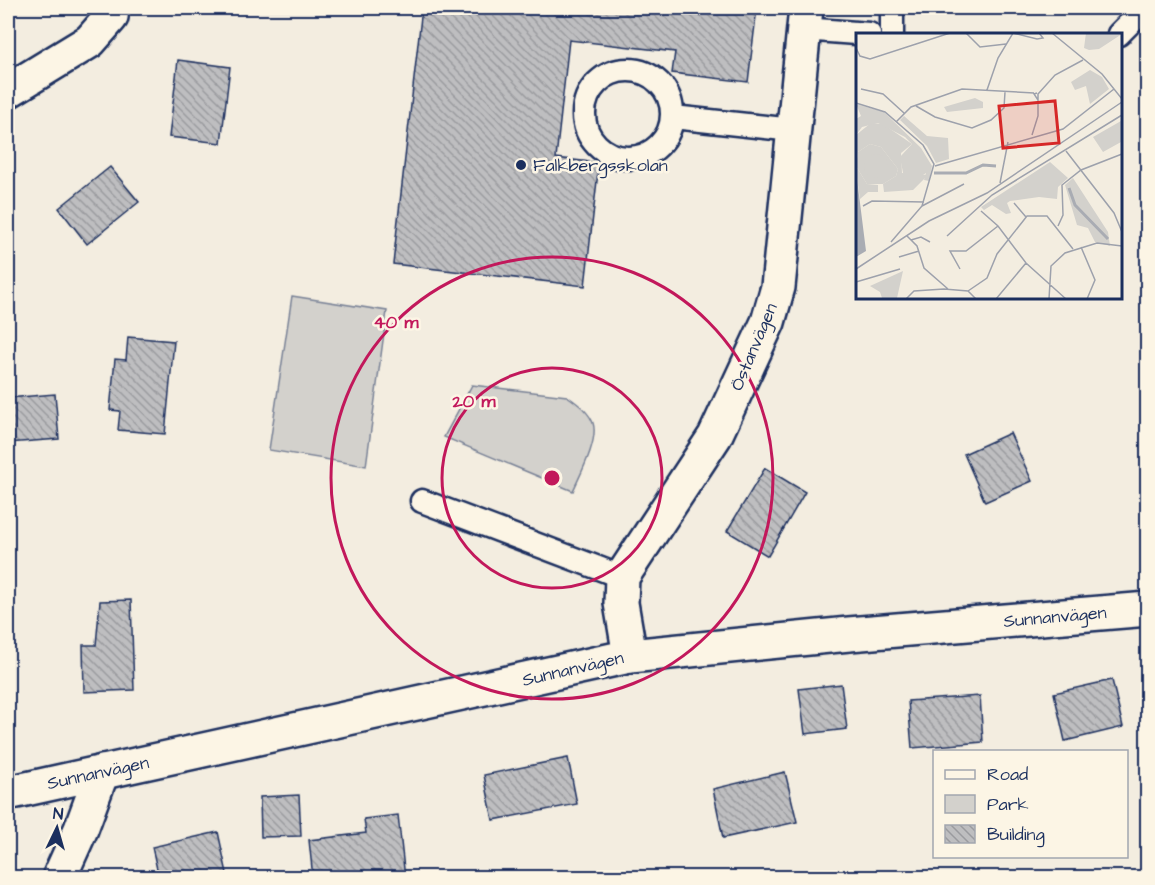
<svg xmlns="http://www.w3.org/2000/svg" width="1155" height="885" viewBox="0 0 1155 885" font-family="'Architects Daughter',sans-serif">
  <style>
    .green { fill: #d3d1cc; stroke: #778095; stroke-width: 1.5 }
    .building { fill: url(#building-back-hatch); stroke: #1b2f5e; stroke-width: 1.5 }
    .lines { fill: none; stroke-linecap: round; stroke-linejoin: round }
    .service-casing { stroke: #1b2f5e; stroke-width: 27 }
    .minor-casing { stroke: #1b2f5e; stroke-width: 38 }
    .service { stroke: #fcf5e5; stroke-width: 22 }
    .minor { stroke: #fcf5e5; stroke-width: 33 }
    .ring { fill: none; stroke: #c2185b; stroke-width: 3 }
    .poi-dot { fill: #1b2f5e; stroke: #fcf5e5; stroke-width: 2 }
    .labels { text-anchor: middle; dominant-baseline: central; stroke-width: 5; stroke-linejoin: round; paint-order: stroke }
    .poi-label { font-size: 18px; fill: #1b2f5e; stroke: #fcf5e5; text-anchor: start }
    .street-label { font-size: 18px; fill: #1b2f5e; stroke: #fcf5e5 }
    .inset-river { fill: none; stroke: #a9acb3; stroke-width: 3 }
    .inset-road { fill: none; stroke: #9da1ac; stroke-width: 1.5 }
    .view { fill: #d62828; fill-opacity: 0.15; stroke: #d62828; stroke-width: 3 }
    .inset-edge { fill: none; stroke: #1b2f5e; stroke-width: 3 }
    .centre { fill: #c2185b; stroke: #fcf5e5; stroke-width: 3 }
    .ring-label { font-size: 18px; text-anchor: middle; font-weight: bold; fill: #c2185b; stroke: #fcf5e5; stroke-width: 5; stroke-linejoin: round; paint-order: stroke }
  </style>
  <defs>
    <pattern id="building-back-hatch" width="6" height="6" patternUnits="userSpaceOnUse" patternTransform="scale(1.5)"><rect width="6" height="6" fill="#bebec0"/><path d="M-1 5l2 2M0 0l6 6M5-1l2 2" fill="none" stroke="#9a9b9f"/></pattern>
  </defs>
  <rect width="100%" height="100%" fill="#f3ede0"/>
  <filter id="ink" filterUnits="userSpaceOnUse"><feTurbulence type="fractalNoise" baseFrequency=".0167" numOctaves="2"/><feDisplacementMap in="SourceGraphic" scale="12" xChannelSelector="R" yChannelSelector="G"/><feConvolveMatrix kernelMatrix="1 2 1 2 8 2 1 2 1" color-interpolation-filters="sRGB"/></filter>
  <g filter="url(#ink)">
    <g class="green">
      <polygon points="292,296 387,311 366,466 269,450"/>
      <path d="M472 385 567 396C576 402 589 412 593 423 599 440 580 475 573 491L444 437Z"/>
    </g>
    <g class="building">
      <polygon points="422,8 757,8 748,82 672,73 675,52 569,40 556,158 599,163 585,286 393,264"/>
      <polygon points="178,60 230,67 221,143 169,137"/>
      <polygon points="110,167 139,202 87,244 59,208"/>
      <polygon points="128,337 174,341 165,434 118,430 120,411 110,410 115,359 126,360"/>
      <polygon points="55,394 59,439 8,443 8,398"/>
      <polygon points="1010,433 1032,481 985,502 964,454"/>
      <polygon points="765,468 805,492 768,556 727,531"/>
      <polygon points="131,600 134,690 84,692 83,645 96,645 100,601"/>
      <polygon points="1112,680 1123,727 1065,741 1054,693"/>
      <polygon points="841,684 847,729 805,734 799,689"/>
      <polygon points="980,696 983,742 912,748 908,701"/>
      <polygon points="568,758 577,804 493,820 484,775"/>
      <polygon points="785,772 797,822 723,838 713,789"/>
      <polygon points="299,795 301,836 261,837 260,797"/>
      <polygon points="398,815 405,878 313,878 309,840 366,833 364,819"/>
      <polygon points="218,832 228,878 159,878 152,847"/>
    </g>
    <g class="lines">
      <g class="service-casing">
        <g id="service">
          <polyline points="892,8 892,34"/>
          <polyline points="803,29 869,34"/>
          <polyline points="1119,34 1145,8"/>
          <circle cx="628" cy="114" r="44"/>
          <polyline points="673,117 793,130"/>
          <polyline points="422,501 622,577"/>
        </g>
      </g>
      <g class="minor-casing">
        <g id="minor">
          <polyline points="8,91 90,41 111,17 112,8"/>
          <polyline points="630,656 621,603 622,577 715,436 768,322 778,287 806,8"/>
          <polyline points="8,793 630,656 849,634 1148,609"/>
          <polyline points="59,878 81,829 102,772"/>
        </g>
      </g>
      <use href="#service" class="service"/>
      <use href="#minor" class="minor"/>
    </g>
  </g>
  <g class="ring">
    <circle cx="552" cy="478" r="110"/>
    <circle cx="552" cy="478" r="221"/>
  </g>
  <circle class="poi-dot" cx="521" cy="165" r="6"/>
  <g class="labels">
    <g class="poi-label">
      <text x="533" y="165">Falkbergsskolan</text>
    </g>
    <g class="street-label">
      <text transform="translate(754 347) rotate(-67)">Östanvägen</text>
      <text transform="translate(1055 617) rotate(-5)">Sunnanvägen</text>
      <text transform="translate(573 669) rotate(-13)">Sunnanvägen</text>
      <text transform="translate(98 773) rotate(-12)">Sunnanvägen</text>
    </g>
  </g>
  <g transform="translate(856 33)">
    <rect width="266" height="266" fill="#f3ede0"/>
    <path d="M230 0H265L266 1 243 16 233 17 228 15ZM234 37 246 44 253 56 234 71 230 53 219 57 215 49ZM119 65 127 69V75L91 79 88 74ZM48 83 71 103 92 105 93 126 80 130 71 113 44 87ZM265 88V109L247 119 237 104ZM14 111 25 114 42 136 40 143 27 151H11L0 133 2 119ZM194 129 212 145 202 154 201 166 183 164 154 168 151 170 155 180 150 181 136 172 128 177 125 174ZM217 145 252 199 254 213 239 209 232 195 221 192 209 152ZM47 238 41 265H26L24 259 14 253Z" fill="#d3d1cc"/>
    <path d="M15 90 27 91 56 111 45 120 46 140 72 142 57 157 28 159 27 151 40 143 42 136 25 114 14 111 2 119 0 133 11 151 22 152V159H12L4 166 0 138V102Z" fill="#d3d1cc"/>
    <path d="M0 71 28 79 65 115 76 133 73 148 68 147 70 140 58 148 48 145 44 124 56 111 49 104 22 90 6 94 0 102V86L5 83ZM8 133a12 12 0 1 1 24 0a12 12 0 1 1-24 0Z" fill="#d3d1cc"/>
    <path d="M0 138 10 218 0 224Z" fill="#a9acb3"/>
    <path class="inset-river" d="M78 140H110L127 132 140 133M213 155 219 172 252 206"/>
    <path class="inset-road" d="M110 0 124 14 150 11M196 0 246 41 266 66M0 15 4 23 14 26 94 0M5 56 27 61 48 80M131 57 142 25 157 0 181 6 187 5 183 0M182 67V61L199 42 227 27M0 70 29 79 67 112 78 131 66 173 35 209M60 73 79 84 116 95 135 87 148 75 149 59M40 89 55 74 106 56 178 60M176 102 182 83V67L178 61 181 60M210 118 258 180 266 199M79 133 207 96 258 56M144 150 152 109M158 170 170 184M7 173 16 168 68 169M66 173 108 151M125 178 142 193 170 230 210 266M202 193 207 182 206 152 225 137 266 121M51 203 61 213 68 235 92 256M91 203 136 162 266 82M55 207 65 204 74 209M225 214 239 247 231 266M43 224 63 218M0 236 73 188 131 160 266 69M104 236 94 218H110L142 193M0 249 44 236M112 258 131 245 141 221 171 183H191L217 216M50 266 58 258 88 256 112 258 120 266M140 266 170 230M193 266 195 233 209 220 241 210 266 213"/>
    <path class="view" d="M199 68 203 110 147 115 143 73Z"/>
    <rect width="266" height="266" class="inset-edge"/>
  </g>
  <circle cx="552" cy="478" r="9" class="centre"/>
  <g class="ring-label">
    <text x="396" y="328">40 m</text>
    <text x="474" y="407">20 m</text>
  </g>
  <rect width="1155" height="885" fill="none" stroke="#fcf5e5" stroke-width="30"/>
  <rect x="15" y="15" width="1125" height="855" fill="none" stroke="#1b2f5e" stroke-width="2" filter="url(#ink)"/>
  <rect x="933" y="750" width="195" height="108" fill="#fcf5e5" stroke="#a2a6af" stroke-width="1.5"/>
  <rect x="945" y="770" width="30" height="9" fill="#fcf5e5" stroke="#a2a6af" stroke-width="1.5"/>
  <text x="987" y="780" font-size="18" fill="#1b2f5e">Road</text>
  <rect x="945" y="795" width="30" height="18" fill="#d3d1cc" stroke="#a2a6af" stroke-width="1.5"/>
  <text x="987" y="810" font-size="18" fill="#1b2f5e">Park</text>
  <rect x="945" y="825" width="30" height="18" fill="url(#building-back-hatch)" stroke="#a2a6af" stroke-width="1.5"/>
  <text x="987" y="840" font-size="18" fill="#1b2f5e">Building</text>
  <g transform="translate(57 828) rotate(5)" stroke="#fcf5e5" stroke-width="4.5" paint-order="stroke">
  <path d="M0-4.5L10 22L0 15L-10 22Z" fill="#1b2f5e"/>
  <text y="-9" font-size="16" font-weight="bold" text-anchor="middle" fill="#1b2f5e">N</text>
  </g>
</svg>
